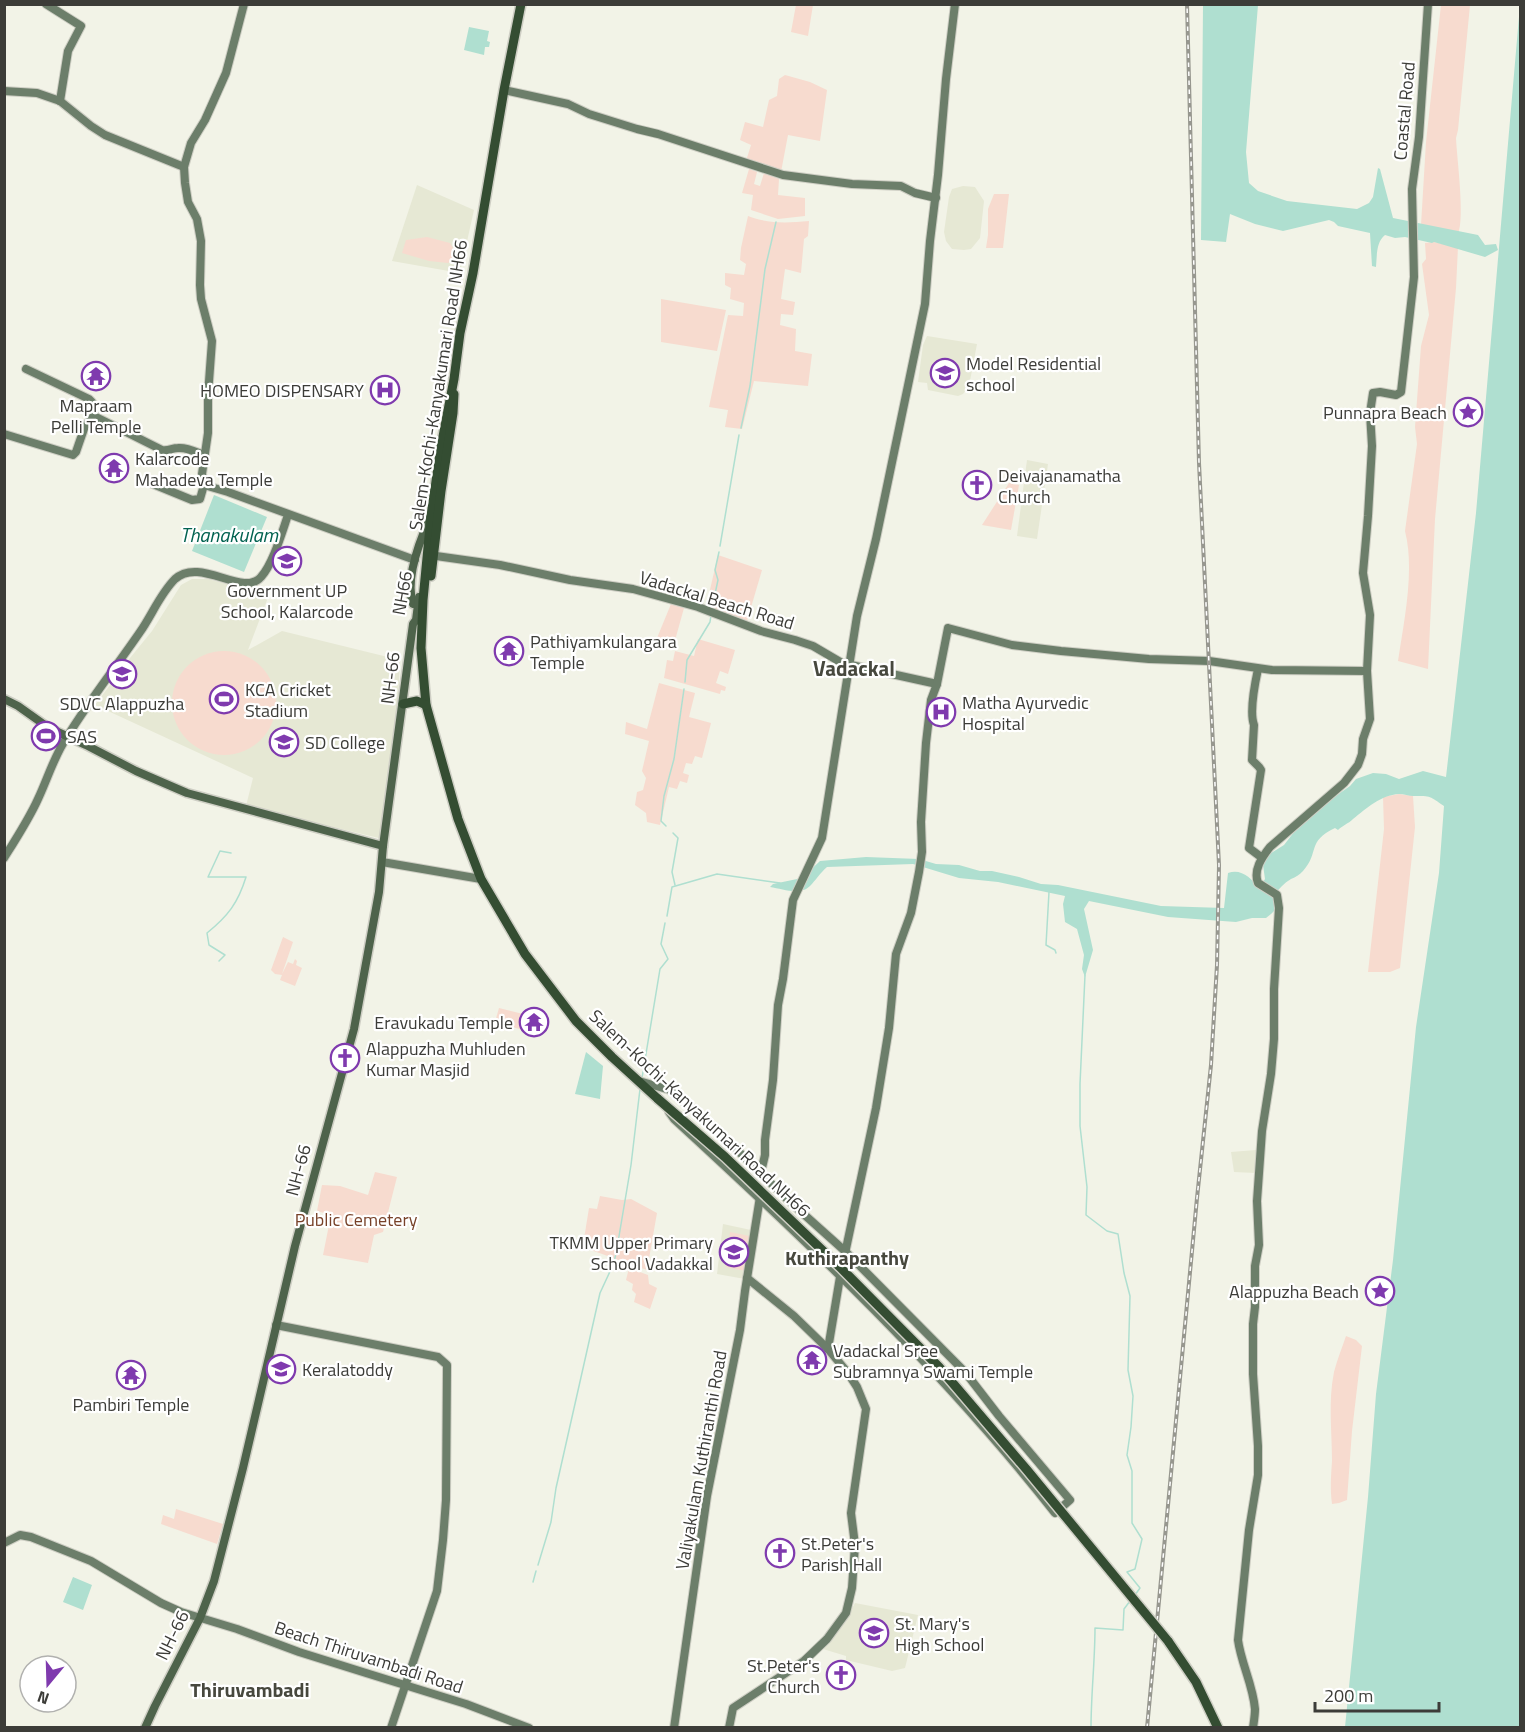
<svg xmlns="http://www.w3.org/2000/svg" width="1525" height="1732" viewBox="0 0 1525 1732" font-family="'Titillium Web',sans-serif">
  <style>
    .built { fill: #e6e8d4 }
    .green { fill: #f7dbcf }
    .water { fill: #afdfd0 }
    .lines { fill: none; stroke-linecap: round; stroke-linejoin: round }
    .stream { stroke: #afdfd0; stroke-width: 1.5 }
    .secondary-casing { stroke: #cecec4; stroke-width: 10 }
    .primary-casing { stroke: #cecec4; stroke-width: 11 }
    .highway-casing { stroke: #cecec4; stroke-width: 12 }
    .secondary { stroke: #6c7e6a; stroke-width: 8 }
    .primary { stroke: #4e634b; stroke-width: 8 }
    .highway { stroke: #344d32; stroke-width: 9 }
    .rail-casing { stroke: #97978f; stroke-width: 4 }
    .rail { stroke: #fff; stroke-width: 1.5; stroke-dasharray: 4.5; stroke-linecap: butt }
    .highway-bridge-casing { stroke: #cecec4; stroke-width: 12; stroke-linecap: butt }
    .highway-bridge { stroke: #344d32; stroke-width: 9 }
    .labels { text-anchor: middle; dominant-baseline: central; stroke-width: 4.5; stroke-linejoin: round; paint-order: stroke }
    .street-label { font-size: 18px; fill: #3c3c38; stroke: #fff }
    .poi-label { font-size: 18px; fill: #3c3c38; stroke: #fff; text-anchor: start }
    .park-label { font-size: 18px; fill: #774128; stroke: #fff }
    .water-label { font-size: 20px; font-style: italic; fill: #026250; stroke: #fff }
    .neighbourhood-label { font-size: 20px; font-weight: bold; fill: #47483e; stroke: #fff }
    .quarter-label { font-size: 21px; font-weight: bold; fill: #47483e; stroke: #fff }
  </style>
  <rect width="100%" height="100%" fill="#f2f3e7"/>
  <g class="built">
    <polygon points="417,185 474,210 460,273 392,261"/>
    <polygon points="963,186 975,187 984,201 980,238 971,249 964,250 952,249 946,241 944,232 949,197 952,189"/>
    <polygon points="927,336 977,344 969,386 963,394 958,396 928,390 927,383 918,382 923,345"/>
    <polygon points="1027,460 1048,464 1037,539 1017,536"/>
    <polygon points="281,552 298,554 294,574 273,568"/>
    <polygon points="192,579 208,579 248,590 253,587 263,590 269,595 248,650 282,631 400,660 398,701 383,839 246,806 253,778 95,705 130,658 152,631 181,585"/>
    <polygon points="1256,1150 1256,1173 1234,1172 1231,1152"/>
    <polygon points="723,1224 751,1230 745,1279 717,1274"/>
    <polygon points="855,1603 918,1615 905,1668 892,1671 846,1660 846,1656 823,1649 847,1618"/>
  </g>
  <g class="green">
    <polygon points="796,5 813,5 808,36 791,32"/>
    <path d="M1441 5H1470L1458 130 1456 138C1457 160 1465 217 1458 234L1421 225 1426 142Z"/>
    <polygon points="785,75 810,82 827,90 820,141 788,135 781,172 746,161 751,145 740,140 745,122 763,127 769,100 777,96 779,79"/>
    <polygon points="749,169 757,172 754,184 760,186 764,173 779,179 778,195 805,198 805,216 778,219 751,210 753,195 742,193"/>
    <polygon points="994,194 1009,194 1003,248 986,248 988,235 988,209"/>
    <path d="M748 216C769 224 787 223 809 221L808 236 804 239 801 273 785 269 781 299 795 302 793 315 781 314 780 325 796 329 795 351 812 354 808 386 754 381 742 429 725 427 728 410 709 407 728 315 743 316 744 303 730 299 731 288 725 285V273L744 275 746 264 740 260 741 248Z"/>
    <polygon points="427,237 450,243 458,256 448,263 429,261 402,253 406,240"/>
    <path d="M1434 242 1458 247 1456 288 1435 519 1428 669 1398 661C1404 621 1415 570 1405 531L1417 444 1415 427 1421 346 1429 315 1422 264 1426 259 1425 243Z"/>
    <polygon points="661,299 726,310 717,351 661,342"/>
    <polygon points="1009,483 1019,485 1011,530 982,525"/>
    <polygon points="718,555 762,570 747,621 706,607"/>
    <polygon points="671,604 684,608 674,644 657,638"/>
    <polygon points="698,639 735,650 728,674 720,671 716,683 726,687 725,691 721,690 720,694 664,678 667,660 673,661 675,651 694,656"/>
    <circle cx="224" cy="703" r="52"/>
    <polygon points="659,683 695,693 689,717 711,723 702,758 695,756 692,764 686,763 683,773 689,775 687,783 680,781 677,789 669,787 660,825 647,822 646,813 635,805 637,792 643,790 646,778 642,771 649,741 625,734 626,722 647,729"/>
    <polygon points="1399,794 1413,796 1415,827 1400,968 1390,972 1368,972 1384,829 1383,797"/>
    <polygon points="283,937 293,942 282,974 288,962 293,964 295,959 297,961 296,965 302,968 295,986 280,980 282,975 275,974 271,970"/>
    <polygon points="499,1008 531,1016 529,1026 534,1027 533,1033 495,1022"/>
    <polygon points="375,1172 397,1177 383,1232 374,1235 368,1263 323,1255 331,1215 317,1211 322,1185 340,1186 368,1195"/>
    <polygon points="600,1196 622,1200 631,1199 657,1213 647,1270 588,1249 583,1245 589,1208 597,1209"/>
    <polygon points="730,1232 749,1236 746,1271 726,1267"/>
    <polygon points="629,1268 648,1275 649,1284 657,1288 650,1309 634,1302 636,1294 632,1290 633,1284 626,1280"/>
    <path d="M1346 1336 1356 1340 1362 1346 1352 1431 1347 1500 1339 1503 1332 1504C1330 1488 1331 1476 1332 1461 1332 1431 1328 1401 1334 1372 1337 1360 1342 1348 1346 1336Z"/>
    <polygon points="176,1509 223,1524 217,1544 161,1524 163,1515 174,1519"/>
  </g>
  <g class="water">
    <path d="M1203 5H1258L1246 152 1249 183 1258 191 1287 201 1357 209 1369 203 1373 197 1378 168 1380 169 1393 218 1478 235 1485 245 1496 244 1498 250 1485 257 1434 242 1432 243 1405 237 1395 238 1385 235C1376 242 1377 256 1376 267L1372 266 1370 233 1338 226 1334 222 1329 220 1283 231 1255 224 1230 214 1226 242 1201 240Z"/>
    <path d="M1520 5V1727H1345L1368 1497 1376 1394 1393 1260 1416 1027 1439 873 1444 806C1429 796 1432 796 1413 796 1409 796 1404 794 1399 794 1381 795 1367 808 1353 819 1348 824 1343 825 1338 830L1335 828C1306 842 1320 852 1303 871 1299 875 1296 877 1291 879 1284 883 1279 889 1274 895L1278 907 1271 914 1266 918H1252L1236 922 1168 917 1089 901 1084 909 1093 950 1085 977 1082 969 1084 955 1077 929 1065 922 1063 904 1065 896 998 882 959 878 913 864 827 867C820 873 816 880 810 886 800 896 783 889 770 887L773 884 802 878 820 861 866 857 919 859 936 864 959 865 980 871H992L1019 877 1041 884 1058 885 1161 906 1224 908 1228 873C1241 868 1251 878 1259 888L1265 879 1263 865 1268 855 1284 845 1294 832 1333 798 1350 786 1356 779 1373 773 1386 774 1399 779 1423 771 1446 777 1476 513Z"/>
    <polygon points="469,27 489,31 487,41 490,42 489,47 485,47 484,55 464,50"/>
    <polygon points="214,495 267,517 244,572 192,551"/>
    <polygon points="586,1052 603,1066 600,1099 575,1094"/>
    <polygon points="73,1577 92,1585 83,1610 63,1602"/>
  </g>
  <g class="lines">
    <g class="stream">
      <polyline points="741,428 750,386 765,269 776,222"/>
      <polyline points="720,546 739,435"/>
      <polyline points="712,608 718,580 715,570 719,552"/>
      <polyline points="685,682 687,660 710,622 711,615"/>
      <polyline points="666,826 661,821 664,796 674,759 684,689"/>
      <polyline points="673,833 678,838 672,872 675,885"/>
      <polyline points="1049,892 1046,945 1055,950 1056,953"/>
      <polyline points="667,916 672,887 717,874 780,883"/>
      <path d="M219 961 225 955 209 945 207 933C228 916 238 903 246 877H208L220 851 231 853"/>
      <polyline points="1085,975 1080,1084 1080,1126 1087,1187 1086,1215 1107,1231 1118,1234 1124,1273 1130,1296 1128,1370 1133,1396 1131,1427 1127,1455 1132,1471 1132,1523 1142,1539 1135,1569 1127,1572 1140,1588 1135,1595"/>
      <polyline points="642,1078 660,969 668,959 661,944 665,923"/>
      <polyline points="538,1565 551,1522 556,1488 600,1293 613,1265 616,1254 631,1165 640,1089"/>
      <polyline points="533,1582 536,1571"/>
      <path d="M1091 1728C1091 1694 1095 1661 1095 1628L1123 1630 1124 1609 1130 1601"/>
    </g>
    <g class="secondary-casing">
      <g id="secondary">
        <polyline points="46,4 81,26 68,51 60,101"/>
        <polyline points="504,90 568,104 589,114 637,129 658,134 783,175 852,184 901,186 915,193 936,198"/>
        <polyline points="4,91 37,93 60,101 91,126 105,135 184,167"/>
        <polyline points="26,369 89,399 92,402 94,416"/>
        <path d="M4 434 73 455 76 452 85 426 94 416 162 450C169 451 172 448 178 448 187 447 196 452 204 455"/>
        <polyline points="148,482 192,500 200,499 204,485 202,474 208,433 208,395 212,341 201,299 200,285 201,241 197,219 188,202 185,183 184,167 191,143 205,120 226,73 244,4"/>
        <polyline points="204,485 228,492 415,560"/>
        <polyline points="429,555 500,565 570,580 633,589 698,607 761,631 795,640 813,646 842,663 937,684"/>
        <path d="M1258 669C1255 683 1249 712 1254 725L1252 760 1259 767 1261 770 1249 848 1261 857"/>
        <path d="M4 858C16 839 29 819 38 799 48 778 54 756 67 737 89 701 116 667 140 632 152 615 160 594 175 579 200 556 243 598 261 577 273 564 282 532 288 515"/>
        <polyline points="382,862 481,879"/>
        <path d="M639 1081 670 1090 724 1137 789 1201 846 1252 965 1372 999 1416 1070 1500 1055 1513C942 1369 809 1243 674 1119L669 1112"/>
        <polyline points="761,1172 765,1155 765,1140 773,1080 778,1005 783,979 793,900 822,838 857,616 876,539 925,304 930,241 938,175 946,79 955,4"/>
        <polyline points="276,1325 438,1357 447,1365 446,1500 443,1540 437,1591 391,1728"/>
        <polyline points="828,1349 840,1277 876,1108 889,1028 896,954 911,913 919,872 922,852 921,822 926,743 931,700 937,684 948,628 1012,645 1061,651 1149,659 1209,661 1272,670 1367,671"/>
        <polyline points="4,1543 20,1535 31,1537 91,1561 161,1603 181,1612 237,1629 299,1652 366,1673 466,1704 529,1728"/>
        <polyline points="674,1728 707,1496 740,1330 745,1291 760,1197"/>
        <polyline points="729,1728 733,1708 804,1661 827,1639 846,1613 852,1588 855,1545 851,1513 866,1409 857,1387 848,1373 828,1349 794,1316 747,1278"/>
        <path d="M1253 1728C1254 1721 1255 1715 1255 1709 1253 1685 1241 1663 1238 1640L1249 1530 1258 1475V1446L1253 1374V1324L1255 1307V1266L1259 1245 1257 1201 1262 1131 1271 1074 1274 1039V989L1279 908 1277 895 1258 883C1253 870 1262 857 1270 847L1344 783 1358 765 1362 754 1363 739 1370 719 1367 671 1370 615 1363 573 1368 516 1372 446 1370 413 1373 393 1380 392 1396 395 1401 392 1414 277 1412 189 1419 137 1428 4"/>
      </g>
    </g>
    <g class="primary-casing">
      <g id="primary">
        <path d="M413 604C405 579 420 540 430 518"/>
        <polyline points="4,699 18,706 49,728 86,745 136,771 187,793 383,846"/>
        <polyline points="145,1728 155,1706 200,1618 214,1581 243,1468 295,1246 354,1029 379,892 383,846 413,624 416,620 419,597"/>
      </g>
    </g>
    <g class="highway-casing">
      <g id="highway">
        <polyline points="521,4 504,90 473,273 460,333 454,379 441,447 431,516 423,600 421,648 426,705 458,819 481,879 525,954 576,1021 612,1057 658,1099"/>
        <polyline points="431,576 441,491 453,413 454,394"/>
        <polyline points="403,704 417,701 426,705"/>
        <polyline points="1168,1641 1196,1682 1218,1728"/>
      </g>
    </g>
    <use href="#secondary" class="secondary"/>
    <use href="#primary" class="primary"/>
    <use href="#highway" class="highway"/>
    <g class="rail-casing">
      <polyline id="rail" points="1147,1728 1197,1198 1211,1065 1217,965 1219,865 1199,463 1187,4"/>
    </g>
    <use href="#rail" class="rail"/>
    <g class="highway-bridge-casing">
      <polyline id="highway-bridge" points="658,1099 725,1157 842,1269 939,1367 1027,1470 1168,1641"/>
    </g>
    <use href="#highway-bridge" class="highway-bridge"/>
  </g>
  <defs>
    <g id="school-ring" transform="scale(1.5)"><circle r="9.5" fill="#fff" stroke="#7f3aae" stroke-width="1.5"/><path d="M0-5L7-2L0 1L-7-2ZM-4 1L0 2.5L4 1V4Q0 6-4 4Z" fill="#7f3aae"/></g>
    <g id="temple-ring" transform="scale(1.5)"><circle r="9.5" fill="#fff" stroke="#7f3aae" stroke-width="1.5"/><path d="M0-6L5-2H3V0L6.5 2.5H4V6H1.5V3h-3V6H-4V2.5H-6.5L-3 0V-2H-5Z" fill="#7f3aae"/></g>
    <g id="hospital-ring" transform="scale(1.5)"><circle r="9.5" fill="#fff" stroke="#7f3aae" stroke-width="1.5"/><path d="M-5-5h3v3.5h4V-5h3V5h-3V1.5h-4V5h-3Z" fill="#7f3aae"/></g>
    <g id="sight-ring" transform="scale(1.5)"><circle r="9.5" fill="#fff" stroke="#7f3aae" stroke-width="1.5"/><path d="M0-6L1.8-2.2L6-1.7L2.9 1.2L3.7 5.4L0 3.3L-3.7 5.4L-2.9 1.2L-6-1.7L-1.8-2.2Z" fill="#7f3aae"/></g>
    <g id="church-ring" transform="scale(1.5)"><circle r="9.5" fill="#fff" stroke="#7f3aae" stroke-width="1.5"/><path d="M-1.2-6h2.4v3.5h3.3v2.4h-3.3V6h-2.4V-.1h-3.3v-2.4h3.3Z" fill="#7f3aae"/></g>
    <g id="university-ring" transform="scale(1.5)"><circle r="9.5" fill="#fff" stroke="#7f3aae" stroke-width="1.5"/><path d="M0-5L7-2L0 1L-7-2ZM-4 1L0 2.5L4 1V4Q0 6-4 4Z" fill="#7f3aae"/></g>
    <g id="stadium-ring" transform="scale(1.5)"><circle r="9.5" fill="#fff" stroke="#7f3aae" stroke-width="1.5"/><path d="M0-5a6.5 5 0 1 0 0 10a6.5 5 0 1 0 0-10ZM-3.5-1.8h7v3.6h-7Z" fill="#7f3aae"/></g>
  </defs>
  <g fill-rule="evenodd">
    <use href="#school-ring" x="945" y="373"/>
    <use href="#temple-ring" x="96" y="376"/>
    <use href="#hospital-ring" x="385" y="390"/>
    <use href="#sight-ring" x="1468" y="412"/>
    <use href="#temple-ring" x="114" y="468"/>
    <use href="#church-ring" x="977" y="485"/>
    <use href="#school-ring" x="287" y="561"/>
    <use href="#temple-ring" x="509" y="651"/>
    <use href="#university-ring" x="122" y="674"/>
    <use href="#stadium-ring" x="224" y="699"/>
    <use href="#hospital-ring" x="941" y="712"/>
    <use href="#stadium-ring" x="46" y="736"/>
    <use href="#university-ring" x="284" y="742"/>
    <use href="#temple-ring" x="534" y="1022"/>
    <use href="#church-ring" x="345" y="1058"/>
    <use href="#school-ring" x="734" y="1252"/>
    <use href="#sight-ring" x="1380" y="1291"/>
    <use href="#temple-ring" x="812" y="1360"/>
    <use href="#university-ring" x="281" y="1369"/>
    <use href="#temple-ring" x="131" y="1375"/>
    <use href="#church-ring" x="780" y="1553"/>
    <use href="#school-ring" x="874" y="1633"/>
    <use href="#church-ring" x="841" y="1675"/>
  </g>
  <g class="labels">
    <g class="street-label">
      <text transform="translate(1404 111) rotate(-85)">Coastal Road</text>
      <text transform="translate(438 385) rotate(-81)">Salem-Kochi-Kanyakumari Road NH66</text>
      <text transform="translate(402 593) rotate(-80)">NH66</text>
      <text transform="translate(717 600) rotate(17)">Vadackal Beach Road</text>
      <text transform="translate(390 678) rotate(-83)">NH-66</text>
      <text transform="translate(700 1113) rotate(43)">Salem-Kochi-Kanyakumari Road NH66</text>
      <text transform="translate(298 1170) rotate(-75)">NH-66</text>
      <text transform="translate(701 1460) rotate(-80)">Valiyakulam Kuthiranthi Road</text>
      <text transform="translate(172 1635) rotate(-64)">NH-66</text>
      <text transform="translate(369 1657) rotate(18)">Beach Thiruvambadi Road</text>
    </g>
    <g class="poi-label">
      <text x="966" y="363">Model Residential<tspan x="966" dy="21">school</tspan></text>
      <text x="364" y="390" text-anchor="end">HOMEO DISPENSARY</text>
      <text x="96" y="405" text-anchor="middle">Mapraam<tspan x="96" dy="21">Pelli Temple</tspan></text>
      <text x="1447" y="412" text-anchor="end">Punnapra Beach</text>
      <text x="135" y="458">Kalarcode<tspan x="135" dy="21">Mahadeva Temple</tspan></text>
      <text x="998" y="475">Deivajanamatha<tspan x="998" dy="21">Church</tspan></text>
      <text x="287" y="590" text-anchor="middle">Government UP<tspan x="287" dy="21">School, Kalarcode</tspan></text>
      <text x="530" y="641">Pathiyamkulangara<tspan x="530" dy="21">Temple</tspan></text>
      <text x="245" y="689">KCA Cricket<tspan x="245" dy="21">Stadium</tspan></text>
      <text x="962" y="702">Matha Ayurvedic<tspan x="962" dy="21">Hospital</tspan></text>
      <text x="122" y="703" text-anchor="middle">SDVC Alappuzha</text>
      <text x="67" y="736">SAS</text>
      <text x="305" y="742">SD College</text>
      <text x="513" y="1022" text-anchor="end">Eravukadu Temple</text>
      <text x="366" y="1048">Alappuzha Muhluden<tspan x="366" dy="21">Kumar Masjid</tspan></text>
      <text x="713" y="1242" text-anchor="end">TKMM Upper Primary<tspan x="713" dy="21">School Vadakkal</tspan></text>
      <text x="1359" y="1291" text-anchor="end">Alappuzha Beach</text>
      <text x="833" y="1350">Vadackal Sree<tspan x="833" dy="21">Subramnya Swami Temple</tspan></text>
      <text x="302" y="1369">Keralatoddy</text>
      <text x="131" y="1404" text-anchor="middle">Pambiri Temple</text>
      <text x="801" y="1543">St.Peter's<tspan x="801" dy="21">Parish Hall</tspan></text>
      <text x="895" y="1623">St. Mary's<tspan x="895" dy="21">High School</tspan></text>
      <text x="820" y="1665" text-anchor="end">St.Peter's<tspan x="820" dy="21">Church</tspan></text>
    </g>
    <g class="park-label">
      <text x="356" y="1219">Public Cemetery</text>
    </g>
    <g class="water-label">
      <text x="229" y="534">Thanakulam</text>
    </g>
    <g class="neighbourhood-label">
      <text x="847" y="1257">Kuthirapanthy</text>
      <text x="250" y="1689">Thiruvambadi</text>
    </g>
    <g class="quarter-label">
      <text x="854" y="668">Vadackal</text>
    </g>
  </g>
  <rect width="1525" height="1732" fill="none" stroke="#3c3c38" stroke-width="12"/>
  <g transform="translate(48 1684) rotate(199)"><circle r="28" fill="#ffffff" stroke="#b1b1af" stroke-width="1.5"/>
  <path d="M0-4.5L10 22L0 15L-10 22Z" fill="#7f3aae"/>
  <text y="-9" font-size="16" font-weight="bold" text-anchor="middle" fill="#3c3c38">N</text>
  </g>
  <path d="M1315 1702v9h124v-9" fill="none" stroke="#3c3c38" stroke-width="3"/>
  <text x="1324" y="1702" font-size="18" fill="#3c3c38" stroke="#ffffff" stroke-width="4.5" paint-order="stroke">200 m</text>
</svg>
